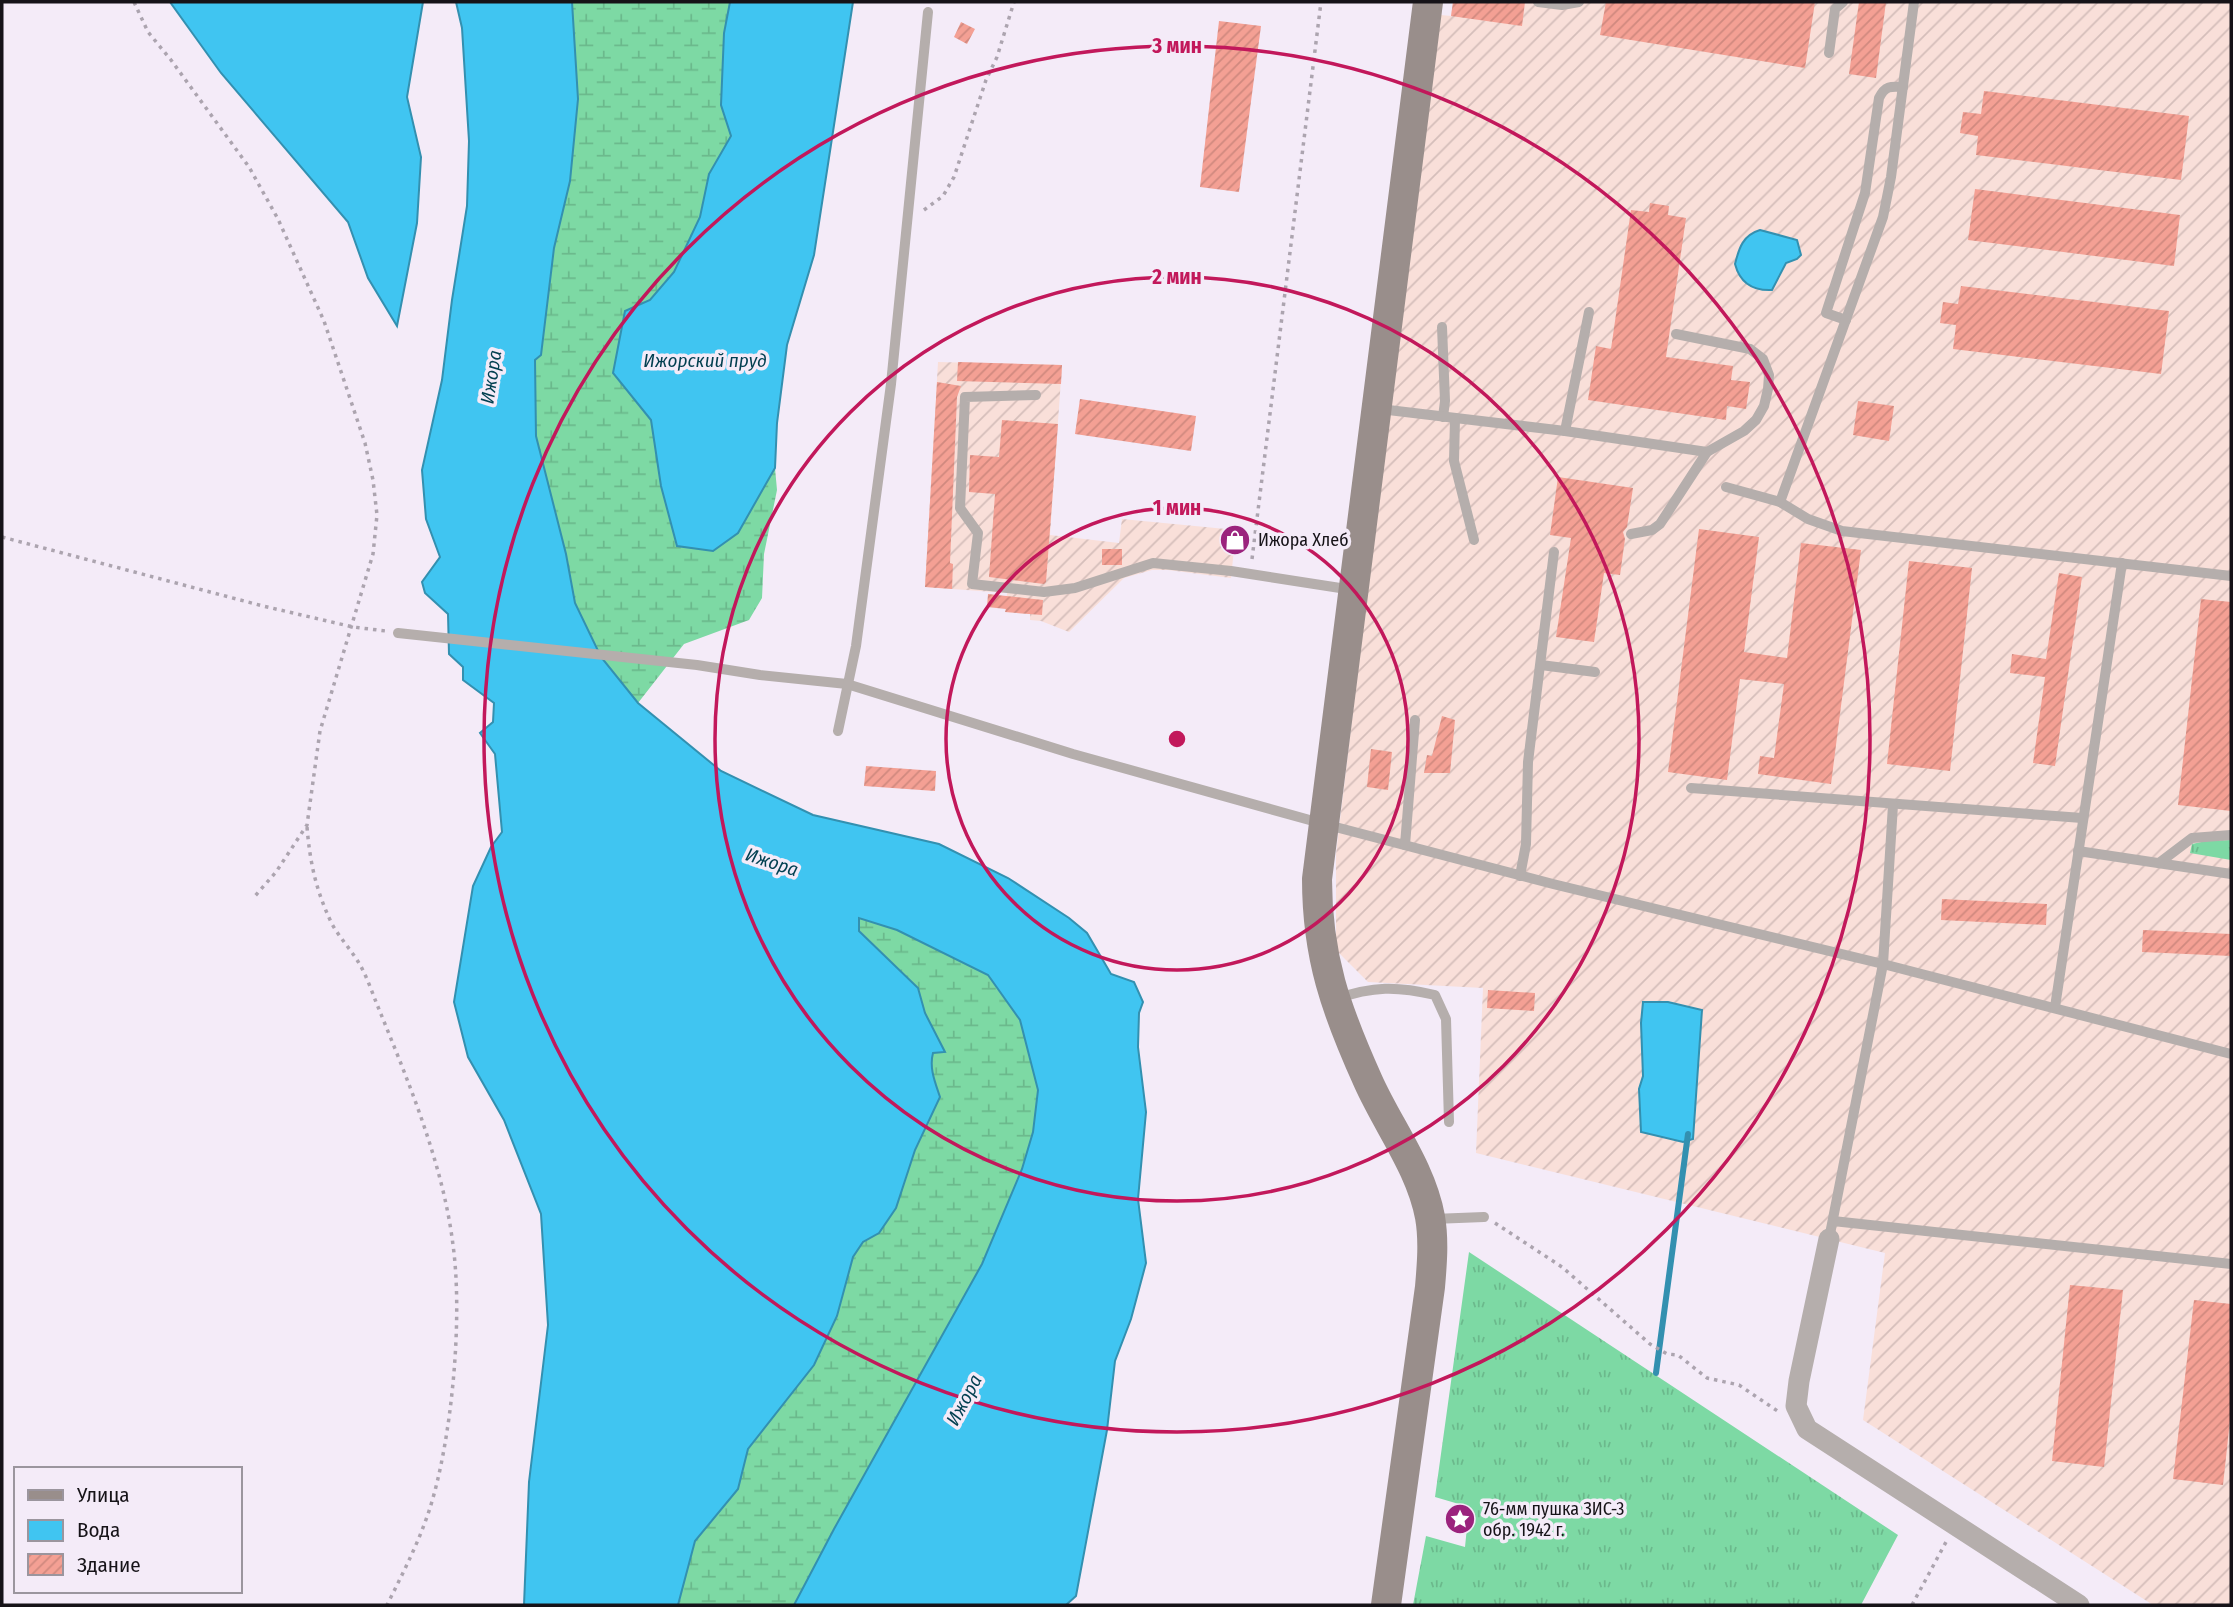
<svg xmlns="http://www.w3.org/2000/svg" width="2233" height="1607" viewBox="0 0 2233 1607" font-family="'Fira Sans Condensed',sans-serif">
  <style>
    .industrial { fill: url(#industrial-furrows) }
    .grass { fill: url(#grass-tufts) }
    .wetland { fill: url(#wetland-marsh) }
    .water { fill: #40c5f1; stroke: #3390b0; stroke-width: 2 }
    .lines { fill: none; stroke-linecap: round; stroke-linejoin: round }
    .stream { stroke: #3390b0; stroke-width: 6 }
    .building { fill: url(#building-hatch) }
    .path { stroke: #aca4af; stroke-width: 3.5; stroke-dasharray: 3.5 5; stroke-linecap: butt }
    .lane { stroke: #b5aeac; stroke-width: 10 }
    .street { stroke: #b5aeac; stroke-width: 21 }
    .secondary { stroke: #998e8b; stroke-width: 30 }
    .ring { fill: none; stroke: #c2185b; stroke-width: 3.5 }
    .labels { text-anchor: middle; dominant-baseline: central; stroke-width: 7; stroke-linejoin: round; paint-order: stroke }
    .poi-label { font-size: 18px; fill: #161318; stroke: #f4ebf8; text-anchor: start }
    .water-label { font-size: 19px; font-style: italic; fill: #023f50; stroke: #f4ebf8 }
    .centre { fill: #c2185b; stroke: #f4ebf8; stroke-width: 3.5 }
    .ring-label { font-size: 21px; text-anchor: middle; font-weight: bold; fill: #c2185b; stroke: #f4ebf8; stroke-width: 7; stroke-linejoin: round; paint-order: stroke }
  </style>
  <defs>
    <pattern id="industrial-furrows" width="10" height="10" patternUnits="userSpaceOnUse" patternTransform="scale(1.75)"><rect width="10" height="10" fill="#f9dfd9"/><path d="M-1 1l2-2M0 10L10 0M9 11l2-2" fill="none" stroke="#d5beba"/></pattern>
    <pattern id="grass-tufts" width="24" height="20" patternUnits="userSpaceOnUse" patternTransform="scale(1.75)"><rect width="24" height="20" fill="#7dd9a4"/><path d="M3 7l-1-3M5 7V3M7 7l1-3M15 17l-1-3M17 17v-4M19 17l1-3" fill="none" stroke="#6bb98c"/></pattern>
    <pattern id="wetland-marsh" width="20" height="14" patternUnits="userSpaceOnUse" patternTransform="scale(1.75)"><rect width="20" height="14" fill="#7dd9a4"/><path d="M1 5h8M5 5V1M11 12h8M15 12V8" fill="none" stroke="#6bb98c"/></pattern>
    <pattern id="building-hatch" width="6" height="6" patternUnits="userSpaceOnUse" patternTransform="scale(1.75)"><rect width="6" height="6" fill="#f4a094"/><path d="M-1 1l2-2M0 6l6-6M5 7l2-2" fill="none" stroke="#d0897f"/></pattern>
  </defs>
  <rect width="100%" height="100%" fill="#f4ebf8"/>
  <g class="industrial">
    <polygon points="1453,2 2231,2 2231,1605 2153,1605 1863,1420 1885,1253 1476,1153 1483,988 1368,982 1336,950 1336,854 1401,307 1441,15 1451,16"/>
    <polygon points="938,362 1062,365 1050,535 1119,543 1122,519 1226,529 1224,547 1234,549 1231,578 1168,570 1152,570 1124,578 1069,632 1041,621 1030,620 1030,614 1005,612 1007,593 925,587"/>
  </g>
  <g class="grass">
    <polygon points="2231,840 2231,860 2190,853 2192,844 2206,841"/>
    <polygon points="1469,1252 1898,1535 1861,1605 1413,1605 1426,1536 1465,1547 1469,1507 1435,1497"/>
  </g>
  <g class="wetland">
    <polygon points="572,2 730,2 724,33 721,105 731,136 709,174 700,217 674,272 650,300 625,311 613,373 651,420 661,486 738,533 775,468 777,490 764,554 762,598 749,620 684,644 638,703 601,657 575,603 566,554 536,436 535,360 541,355 554,248 570,181 578,99"/>
    <polygon points="859,918 897,930 988,975 1020,1020 1038,1090 1033,1132 1022,1169 982,1264 834,1529 794,1605 678,1605 695,1541 738,1489 748,1449 814,1365 837,1316 853,1257 863,1242 879,1233 896,1208 915,1150 940,1097 933,1074 931,1062 933,1053 944,1051 925,1013 918,988 859,930"/>
  </g>
  <g class="water">
    <polygon points="170,2 423,2 407,97 421,157 417,223 397,326 368,278 348,222 221,73"/>
    <path d="M456 2H572L578 99 570 181 554 248 541 355 535 360 536 436 566 554 575 603 601 657 638 703 721 771 813 815 939 844 1008 878 1069 918 1087 933 1111 974 1134 982 1143 1002 1139 1013 1138 1047 1146 1112 1138 1199 1146 1263 1131 1319 1115 1361 1107 1430 1076 1596 1066 1605H794L834 1529 982 1264 1022 1169 1033 1132 1038 1090 1020 1020 988 975 897 930 859 918V931L918 988 925 1013 945 1052 933 1053C929 1068 935 1082 940 1097L915 1150 896 1208 879 1233 863 1242 853 1257 837 1316 814 1365 748 1449 738 1489 695 1541 678 1605H524L529 1482 548 1325 541 1214 504 1120 468 1057 454 1002 473 886 491 847 502 832 495 754 480 733 493 722 494 703 463 680V667L449 654 448 614 425 593 422 582 440 557 426 519 422 470 442 380 452 300 467 206 469 141 462 28Z"/>
    <polygon points="730,2 853,2 814,255 787,345 777,423 775,468 738,533 713,551 677,546 661,486 651,420 613,373 625,311 650,300 674,272 700,217 709,174 731,136 721,105 724,33"/>
    <path d="M1760 230 1797 240 1801 255 1797 259 1786 263 1772 290C1752 291 1740 283 1735 264 1739 248 1743 235 1760 230Z"/>
    <polygon points="1643,1002 1668,1002 1702,1010 1693,1139 1683,1142 1641,1132 1639,1089 1643,1076 1641,1023"/>
  </g>
  <g class="lines">
    <polyline class="stream" points="1656,1373 1688,1134"/>
  </g>
  <g class="building">
    <polygon points="1453,2 1525,2 1522,26 1451,16"/>
    <polygon points="1606,2 1815,2 1805,68 1600,35"/>
    <polygon points="1859,2 1886,2 1876,78 1849,74"/>
    <polygon points="1219,21 1261,26 1239,192 1200,187"/>
    <polygon points="961,22 975,29 967,44 954,37"/>
    <polygon points="1984,91 2189,116 2181,180 1976,155 1978,136 1960,133 1963,112 1981,114"/>
    <polygon points="1975,189 2180,215 2174,266 1968,240"/>
    <polygon points="1650,203 1669,206 1668,215 1686,218 1666,357 1733,366 1731,380 1750,382 1746,409 1727,406 1726,420 1588,400 1596,346 1611,349 1631,210 1649,212"/>
    <polygon points="1961,286 2169,311 2161,374 1953,349 1956,325 1940,323 1943,302 1958,304"/>
    <polygon points="958,362 1062,365 1061,384 957,381"/>
    <polygon points="937,382 961,386 957,397 950,563 953,564 952,589 925,587"/>
    <polygon points="1080,399 1196,416 1191,451 1075,434"/>
    <polygon points="1858,401 1894,406 1889,441 1853,435"/>
    <polygon points="1002,420 1058,424 1046,582 1044,584 989,577 995,494 969,492 970,455 999,457"/>
    <polygon points="1558,477 1633,488 1627,527 1623,532 1625,539 1620,575 1604,573 1594,642 1556,637 1571,538 1550,535"/>
    <polygon points="1699,529 1759,537 1744,652 1787,658 1801,543 1861,550 1831,784 1758,774 1760,756 1774,758 1784,684 1740,679 1727,780 1668,772"/>
    <rect x="1102" y="549" width="20" height="16"/>
    <polygon points="1909,561 1972,568 1950,771 1887,764"/>
    <polygon points="2059,573 2082,577 2055,766 2033,763 2045,677 2010,673 2012,654 2046,659"/>
    <polygon points="988,594 1043,600 1042,615 1005,612 1006,609 987,607"/>
    <polygon points="2201,599 2231,602 2231,811 2178,805"/>
    <polygon points="1442,716 1455,720 1450,773 1424,773 1427,755 1432,756"/>
    <polygon points="1371,749 1392,752 1388,790 1367,787"/>
    <polygon points="866,766 936,771 935,791 864,786"/>
    <polygon points="1942,899 2047,904 2046,925 1941,920"/>
    <polygon points="2143,930 2231,934 2231,956 2142,952"/>
    <polygon points="1488,990 1535,993 1534,1011 1487,1008"/>
    <polygon points="2070,1285 2123,1290 2104,1467 2052,1461"/>
    <polygon points="2194,1300 2231,1304 2231,1411 2223,1485 2173,1479"/>
  </g>
  <g class="lines">
    <g class="path">
      <polyline points="134,2 148,32 171,60 249,167 278,219 324,321 365,443 373,480 377,515 373,554 320,731 307,825 276,872 255,896"/>
      <polyline points="924,210 943,196 954,177 986,80 997,57 1014,2"/>
      <polyline points="2,537 263,606 353,627 386,631"/>
      <polyline points="1252,559 1321,2"/>
      <path d="M307 827C310 863 316 891 332 924 340 938 351 950 359 963 366 975 371 989 376 1002 407 1078 443 1163 453 1245 463 1318 452 1438 430 1508 419 1542 403 1573 387 1605"/>
      <polyline points="1495,1223 1562,1267 1650,1344 1667,1354 1678,1355 1707,1378 1739,1385 1779,1412"/>
      <polyline points="1912,1605 1946,1542"/>
    </g>
    <g class="lane">
      <polyline points="1538,2 1562,5 1579,2"/>
      <polyline points="1829,53 1835,9 1843,2"/>
      <path d="M1846 320 1826 313 1865 193 1879 98C1885 86 1890 86 1903 87"/>
      <polyline points="1442,327 1445,401 1443,417"/>
      <polyline points="1036,395 965,397 960,508 978,533 972,584 1044,592 1075,588 1153,563 1231,571 1353,590"/>
      <polyline points="1380,409 1565,431 1707,452"/>
      <polyline points="1455,418 1454,461 1474,540"/>
      <polyline points="1565,431 1589,312"/>
      <polyline points="1726,487 1780,502 1808,519 1842,531 2231,576"/>
      <polyline points="1780,502 1883,217 1891,177 1914,2"/>
      <polyline points="1631,534 1652,530 1660,524 1707,452 1744,431 1756,420 1764,406 1768,389 1769,375 1763,359 1750,349 1676,334"/>
      <polyline points="398,633 697,665 760,675 847,684 1073,754 1324,824 1553,884 1883,964 2231,1054"/>
      <polyline points="1541,665 1595,672"/>
      <polyline points="838,731 856,646 891,384 928,12"/>
      <polyline points="1691,788 2082,818"/>
      <polyline points="1405,845 1415,720"/>
      <polyline points="2078,851 2231,874"/>
      <polyline points="2159,863 2192,838 2231,835"/>
      <polyline points="1520,876 1526,844 1528,762 1554,552"/>
      <path d="M1336 999C1373 986 1397 986 1435 995L1446 1019 1449 1122"/>
      <polyline points="2055,1007 2122,563"/>
      <polyline points="1433,1219 1484,1217"/>
      <polyline points="1833,1221 2231,1264"/>
      <polyline points="1829,1239 1883,964 1893,805"/>
    </g>
    <polyline class="street" points="1829,1239 1799,1381 1796,1406 1807,1429 2079,1605"/>
    <path class="secondary" d="M1386 1605 1430 1287C1432 1264 1434 1240 1430 1217 1421 1168 1388 1126 1368 1081 1336 1010 1317 957 1317 879L1428 2"/>
  </g>
  <g class="ring">
    <circle cx="1177" cy="739" r="231"/>
    <circle cx="1177" cy="739" r="462"/>
    <circle cx="1177" cy="739" r="693"/>
  </g>
  <defs>
    <g id="shop-disc" transform="scale(1.575)"><circle r="9.5" fill="#9b237d" stroke="#f4ebf8"/><path d="M-5-2.5h2.3a2.7 3.5 0 0 1 5.4 0H5L5.5 6h-11ZM-1.5-2.5h3a1.5 2.3 0 0 0-3 0Z" fill="#fff"/></g>
    <g id="sight-disc" transform="scale(1.575)"><circle r="9.5" fill="#9b237d" stroke="#f4ebf8"/><path d="M0-6L1.8-2.2L6-1.7L2.9 1.2L3.7 5.4L0 3.3L-3.7 5.4L-2.9 1.2L-6-1.7L-1.8-2.2Z" fill="#fff"/></g>
  </defs>
  <g fill-rule="evenodd">
    <use href="#shop-disc" x="1235" y="540"/>
    <use href="#sight-disc" x="1460" y="1519"/>
  </g>
  <g class="labels">
    <g class="poi-label">
      <text x="1258" y="540">Ижора Хлеб</text>
      <text x="1483" y="1509">76-мм пушка ЗИС-3<tspan x="1483" dy="21">обр. 1942 г.</tspan></text>
    </g>
    <g class="water-label">
      <text x="705" y="360">Ижорский пруд</text>
      <text transform="translate(491 377) rotate(-81)">Ижора</text>
      <text transform="translate(772 862) rotate(18)">Ижора</text>
      <text transform="translate(964 1400) rotate(-62)">Ижора</text>
    </g>
  </g>
  <circle cx="1177" cy="739" r="10" class="centre"/>
  <g class="ring-label">
    <text x="1177" y="53">3 мин</text>
    <text x="1177" y="284">2 мин</text>
    <text x="1177" y="515">1 мин</text>
  </g>
  <rect width="2233" height="1607" fill="none" stroke="#161318" stroke-width="7"/>
  <rect x="14" y="1467" width="228" height="126" fill="#f4ebf8" stroke="#9b959e" stroke-width="2"/>
  <rect x="28" y="1490" width="35" height="10" fill="#998e8b" stroke="#9b959e" stroke-width="2"/>
  <text x="77" y="1502" font-size="21" fill="#161318">Улица</text>
  <rect x="28" y="1520" width="35" height="21" fill="#40c5f1" stroke="#9b959e" stroke-width="2"/>
  <text x="77" y="1537" font-size="21" fill="#161318">Вода</text>
  <rect x="28" y="1554" width="35" height="21" fill="url(#building-hatch)" stroke="#9b959e" stroke-width="2"/>
  <text x="77" y="1572" font-size="21" fill="#161318">Здание</text>
</svg>
